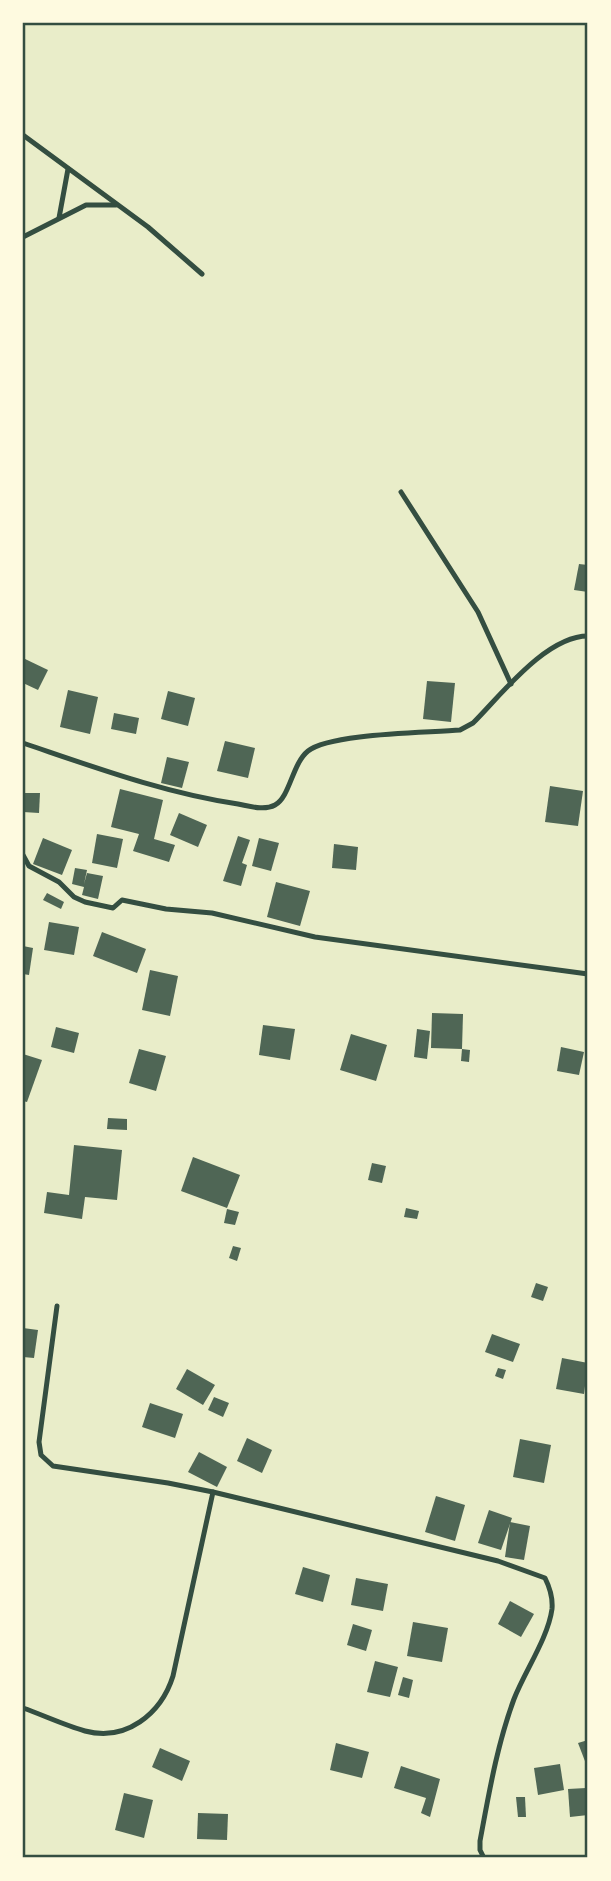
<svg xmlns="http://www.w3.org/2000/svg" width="611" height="1881" viewBox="0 0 611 1881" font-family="'Nunito Sans',sans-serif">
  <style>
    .building { fill: #4f6655 }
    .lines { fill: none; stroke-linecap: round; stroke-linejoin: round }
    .minor { stroke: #344e41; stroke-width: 5 }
    .neatline { fill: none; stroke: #344e41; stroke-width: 2.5 }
  </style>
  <rect width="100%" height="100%" fill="#e9edc9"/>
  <g class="building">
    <polygon points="579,564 588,565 588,592 574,590"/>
    <polygon points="23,658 48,670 38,690 23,683"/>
    <polygon points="427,681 455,683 451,722 423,719"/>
    <polygon points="68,690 98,697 90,734 60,727"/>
    <polygon points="168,691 195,698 188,726 161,719"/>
    <polygon points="114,713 139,718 136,734 111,729"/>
    <polygon points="225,741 255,748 248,778 217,771"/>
    <polygon points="167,757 189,762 182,788 161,783"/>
    <polygon points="550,786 583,791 578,826 545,822"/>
    <polygon points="120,789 163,800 154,839 175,845 169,862 133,851 139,834 111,827"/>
    <polygon points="23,793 40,793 39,813 23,812"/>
    <polygon points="179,813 207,825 198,847 170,835"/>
    <polygon points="97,834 123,839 117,868 92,863"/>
    <polygon points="238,836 250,840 242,863 247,865 241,886 223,881"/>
    <polygon points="43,838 72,850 62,875 33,864"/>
    <polygon points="259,838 279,843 271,871 252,866"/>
    <polygon points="334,844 358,847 356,870 332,868"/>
    <polygon points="75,868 87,870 84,884 87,873 103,876 98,899 82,895 84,887 72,884"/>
    <polygon points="276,882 310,891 300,926 267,917"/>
    <polygon points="47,893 64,902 61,909 43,900"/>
    <polygon points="49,922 79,927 74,955 44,950"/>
    <polygon points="102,932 146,949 137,973 93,956"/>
    <polygon points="23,946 33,948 29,975 23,974"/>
    <polygon points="150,970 178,976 170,1016 142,1010"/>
    <polygon points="432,1013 463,1014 462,1049 431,1048"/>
    <polygon points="263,1025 295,1029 290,1060 259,1055"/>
    <polygon points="56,1027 79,1033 74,1053 51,1047"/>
    <polygon points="417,1029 430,1031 427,1059 414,1057"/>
    <polygon points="351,1034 387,1045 376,1081 340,1070"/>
    <polygon points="561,1047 584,1052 579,1075 557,1071"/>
    <polygon points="139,1049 166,1056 156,1091 129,1083"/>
    <polygon points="462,1049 470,1050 469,1062 461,1061"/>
    <polygon points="23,1054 42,1060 27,1102 23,1101"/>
    <polygon points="108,1118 127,1119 127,1130 107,1129"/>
    <polygon points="74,1145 122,1150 117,1200 85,1197 82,1219 44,1213 47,1192 69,1195"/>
    <polygon points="193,1157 240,1175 227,1208 181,1191"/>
    <polygon points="372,1163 386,1166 382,1183 368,1180"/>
    <polygon points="406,1208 419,1211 417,1219 404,1217"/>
    <polygon points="227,1209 239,1212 235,1225 224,1223"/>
    <polygon points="233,1246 241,1248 237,1261 229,1258"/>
    <polygon points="536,1283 548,1287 543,1301 531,1297"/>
    <polygon points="23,1328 38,1330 34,1358 23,1357"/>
    <polygon points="492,1334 520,1344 513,1362 485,1352"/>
    <polygon points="562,1358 588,1363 584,1394 556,1389"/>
    <polygon points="498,1368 506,1370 503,1379 495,1376"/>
    <polygon points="187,1369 215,1385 203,1405 176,1389"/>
    <polygon points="214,1397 229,1403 223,1417 208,1410"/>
    <polygon points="150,1403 183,1414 175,1438 142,1427"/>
    <polygon points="247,1438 272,1450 262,1473 237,1461"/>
    <polygon points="520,1439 551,1445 544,1483 513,1477"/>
    <polygon points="199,1452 227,1467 217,1487 188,1472"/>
    <polygon points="436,1496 465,1505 455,1541 425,1532"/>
    <polygon points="489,1510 512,1518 501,1550 478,1543"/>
    <polygon points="510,1522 530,1526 524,1560 505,1557"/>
    <polygon points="303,1567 330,1575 323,1602 295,1594"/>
    <polygon points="356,1578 388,1584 383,1611 351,1605"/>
    <polygon points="510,1601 534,1614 521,1637 498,1624"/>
    <polygon points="413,1622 448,1628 442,1662 407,1656"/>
    <polygon points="353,1624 372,1630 366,1651 347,1645"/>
    <polygon points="375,1661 398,1667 390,1697 367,1692"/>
    <polygon points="403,1677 413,1680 409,1698 398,1695"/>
    <polygon points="588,1740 588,1769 578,1743"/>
    <polygon points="336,1743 369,1752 362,1778 330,1770"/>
    <polygon points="160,1748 190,1761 182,1781 152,1767"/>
    <polygon points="560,1764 564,1790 538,1795 534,1768"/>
    <polygon points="401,1766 440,1779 430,1817 421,1813 426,1798 394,1788"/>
    <polygon points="586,1788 588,1815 570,1817 568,1789"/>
    <polygon points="124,1793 153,1800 144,1838 115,1830"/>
    <polygon points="516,1797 525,1797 526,1817 518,1817"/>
    <polygon points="198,1813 228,1814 227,1840 197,1839"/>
  </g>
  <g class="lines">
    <g class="minor">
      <polyline points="23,135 148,227 202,274"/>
      <polyline points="59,218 68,169"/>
      <polyline points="23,237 86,205 116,205"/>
      <polyline points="401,492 478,612 511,684"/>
      <path d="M23 743C94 767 164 793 238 804 249 806 264 811 275 805 290 797 292 764 308 751 330 733 428 733 460 730L473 723C501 695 546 636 588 636"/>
      <polyline points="23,855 29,866 59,882 74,897 85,902 113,908 122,900 166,909 212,913 315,937 588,974"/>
      <path d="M57 1306 39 1442 41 1455 53 1466 168 1483 213 1492 498 1561 545 1578C550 1588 553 1597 552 1609 548 1638 525 1671 514 1699 497 1745 489 1793 480 1841V1850L484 1858"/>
      <path d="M23 1708C43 1715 64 1725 85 1731 126 1742 161 1714 173 1676L213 1492"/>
    </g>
  </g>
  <rect width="611" height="1881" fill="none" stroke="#fefae0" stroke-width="49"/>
  <rect x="24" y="24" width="562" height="1832" class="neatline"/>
</svg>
